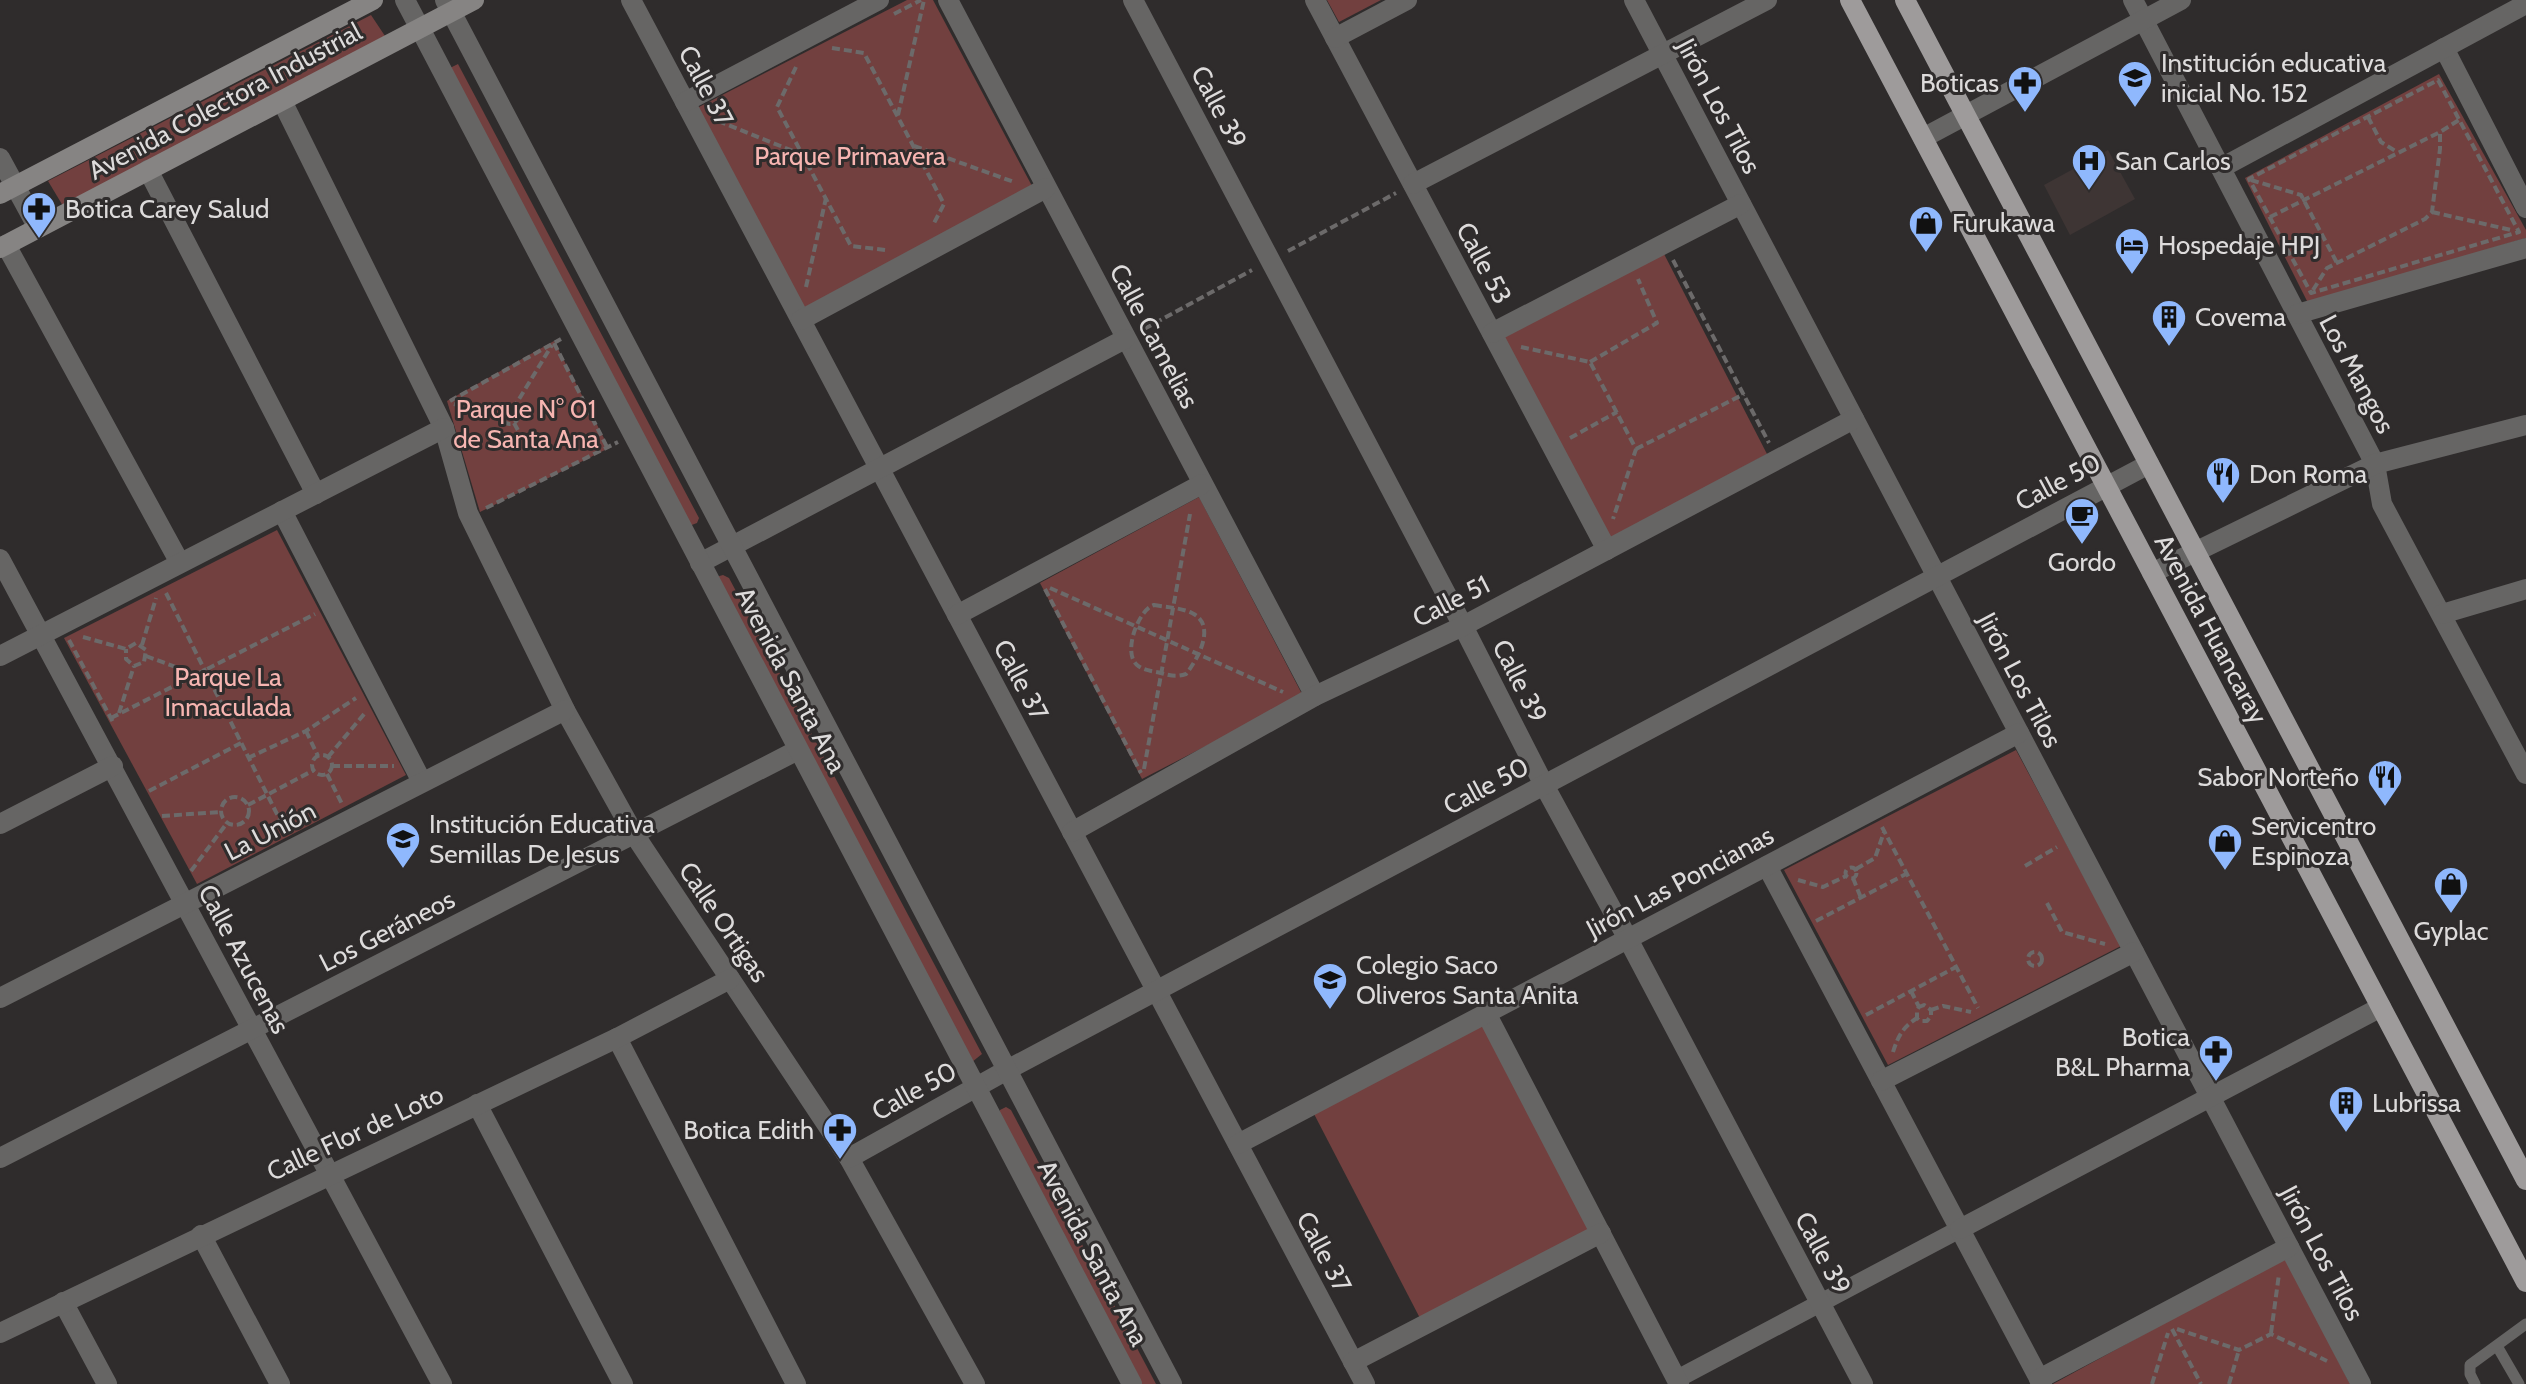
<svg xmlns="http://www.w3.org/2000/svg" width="2526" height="1384" viewBox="0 0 2526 1384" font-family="Cabin,sans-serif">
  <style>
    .built { fill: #3e3534 }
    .green { fill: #72403f }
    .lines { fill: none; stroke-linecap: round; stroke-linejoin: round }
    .path { stroke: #6c6a6a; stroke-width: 4; stroke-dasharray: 8 4; stroke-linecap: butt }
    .service { stroke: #666564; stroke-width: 11 }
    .pedestrian { stroke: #666564; stroke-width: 18 }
    .minor { stroke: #666564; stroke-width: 20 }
    .tertiary { stroke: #666564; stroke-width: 20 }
    .secondary { stroke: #868483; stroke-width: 20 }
    .primary { stroke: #9e9b9b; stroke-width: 20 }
    .labels { text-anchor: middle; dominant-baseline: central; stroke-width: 6; stroke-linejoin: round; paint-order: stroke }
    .poi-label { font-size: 26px; fill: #dddbdb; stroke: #2f2c2c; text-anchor: start }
    .street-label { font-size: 26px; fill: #dddbdb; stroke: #2f2c2c }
    .park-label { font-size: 26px; fill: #f7b5b1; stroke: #2f2c2c }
  </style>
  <rect width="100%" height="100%" fill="#2f2c2c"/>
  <polygon class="built" points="2108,150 2135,199 2070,235 2044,185"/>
  <g class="green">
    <polygon points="907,0 933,0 1032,186 802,309 697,108"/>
    <polygon points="1327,0 1381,0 1339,22"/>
    <polygon points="371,15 385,36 63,206 48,181"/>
    <polygon points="458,64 699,518 697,523 689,526 446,70"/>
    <polygon points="2439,74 2526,230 2526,238 2308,303 2245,178"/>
    <polygon points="1663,252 1767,454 1611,539 1502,337"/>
    <polygon points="554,341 609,448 480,512 447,401"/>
    <polygon points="1199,497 1303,696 1142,779 1040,583"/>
    <polygon points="277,530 406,775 197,884 64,638"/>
    <polygon points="723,575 729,578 982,1054 972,1062 716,577"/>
    <polygon points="2016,750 2121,946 1888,1065 1784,870"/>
    <polygon points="1484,1020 1592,1235 1423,1324 1313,1112"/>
    <polygon points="1006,1107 1011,1110 1156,1384 1140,1384 1000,1117 1000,1110"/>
    <polygon points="2285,1257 2350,1384 2053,1384"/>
  </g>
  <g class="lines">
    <g class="path">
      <polyline points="894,14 921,0"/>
      <polyline points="832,48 864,53 944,204 933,225"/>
      <polyline points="796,67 777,107 851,246 886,250"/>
      <polygon points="2438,80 2519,232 2311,293 2249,179"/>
      <polyline points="898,115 924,0"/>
      <polyline points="2368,117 2381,142 2397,152"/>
      <polyline points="718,121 803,155"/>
      <polyline points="914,146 1014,182"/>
      <polyline points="2251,180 2301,195 2337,263"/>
      <polyline points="2432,212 2511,230"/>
      <polyline points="2270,217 2440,132 2459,120"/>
      <polyline points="1288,251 1396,193"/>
      <polyline points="1673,260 1769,443"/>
      <polyline points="806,287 826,198"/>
      <polyline points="2313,290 2327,268 2425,219 2432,212 2440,149 2440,132"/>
      <polyline points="1144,329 1252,270"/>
      <polyline points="554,343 607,447"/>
      <polyline points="1521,347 1590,362 1636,449 1613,519"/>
      <polyline points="1590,362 1657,323 1638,279"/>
      <polyline points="450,401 561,339"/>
      <polyline points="454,404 502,416"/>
      <circle cx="510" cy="416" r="8"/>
      <polyline points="513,409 552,345"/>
      <polyline points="514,423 520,434"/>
      <polyline points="1570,438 1617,412"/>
      <polyline points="1636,449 1744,394"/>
      <polyline points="486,508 618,442"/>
      <polyline points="1050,588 1283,692"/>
      <polyline points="1045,589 1141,773"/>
      <polyline points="166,593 286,832"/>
      <path d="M1154 605C1166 607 1182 608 1192 613 1217 625 1198 659 1186 674 1177 677 1171 676 1161 673 1153 671 1144 671 1137 665 1122 652 1139 609 1154 605Z"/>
      <polyline points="83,637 126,649 136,643 146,650 144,662 134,666 126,659 126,649"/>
      <polyline points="69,640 114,724"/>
      <polyline points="142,645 156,598"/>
      <polyline points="146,656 197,675"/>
      <polyline points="119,713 134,666"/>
      <polyline points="111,718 315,614"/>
      <polyline points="306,731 318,756"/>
      <circle cx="322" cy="765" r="10"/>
      <polyline points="328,757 365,713"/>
      <polyline points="248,758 306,731 356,698"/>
      <polyline points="332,766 394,766"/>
      <polyline points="1144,769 1190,514"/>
      <polyline points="327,774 342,804"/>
      <polyline points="149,791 241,743"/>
      <circle cx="235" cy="811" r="14"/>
      <polyline points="248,805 314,770"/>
      <polyline points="162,816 220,812"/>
      <polyline points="1882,827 1978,1008"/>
      <polyline points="2025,866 2057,847"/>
      <circle cx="1851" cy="873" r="5.5"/>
      <polyline points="1856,869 1875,858 1884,832"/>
      <polyline points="191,871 227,823"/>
      <polyline points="1853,878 1861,898"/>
      <polyline points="1798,880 1823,887 1846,876"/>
      <polyline points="2047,903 2062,932 2105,944"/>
      <polyline points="1816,921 1906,874"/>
      <circle cx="2035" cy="959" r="7"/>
      <polyline points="1911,991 1919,1007 1917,1010 1917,1018 1921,1021 1927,1021 1931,1016 1931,1010 1924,1005 1919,1007"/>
      <polyline points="1931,1010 1943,1006 1971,1012"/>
      <polyline points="1866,1015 1956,967"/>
      <path d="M1893 1052C1898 1036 1903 1027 1917 1018"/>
      <polyline points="2172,1329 2201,1384"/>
      <polyline points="2177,1329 2239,1350 2271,1334 2327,1361"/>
      <polyline points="2271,1333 2279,1274"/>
      <polyline points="2152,1384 2168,1333"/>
      <polyline points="2229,1384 2239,1350"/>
    </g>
    <g class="service">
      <polyline points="2497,1346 2519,1384"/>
      <polyline points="2475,1384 2470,1374 2470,1365 2526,1324"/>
    </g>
    <polyline class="pedestrian" points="1677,1379 1960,1229"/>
    <g class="minor">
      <polyline points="631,0 1365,1384"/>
      <polyline points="948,0 1315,696"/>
      <polyline points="1133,0 1463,626 1544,785 1628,939 1863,1384"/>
      <polyline points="1315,0 1607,550"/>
      <polyline points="1634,0 2361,1384"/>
      <polyline points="2133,0 2375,464 2382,504 2526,774"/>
      <polyline points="1335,38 1407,0"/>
      <polyline points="2444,48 2526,208"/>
      <polyline points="282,101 444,428 468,513 565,710 634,834 849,1158 975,1384"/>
      <polyline points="685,102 879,0"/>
      <polyline points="1923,138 2181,0"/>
      <polyline points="0,158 38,228"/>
      <polyline points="2221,168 2526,4"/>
      <polyline points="148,170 316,494"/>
      <polyline points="1413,184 1767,0"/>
      <polyline points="6,245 180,563"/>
      <polyline points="2297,314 2526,248"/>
      <polyline points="801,320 1046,188"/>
      <polyline points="1492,333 1741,204"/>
      <polyline points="282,511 422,782"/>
      <polyline points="0,559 442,1384"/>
      <polyline points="700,563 1125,339"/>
      <polyline points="2152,573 2375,464 2526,425"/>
      <polyline points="2442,614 2526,589"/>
      <polyline points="957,615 1202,484"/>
      <polyline points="0,656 444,428"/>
      <polyline points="0,824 113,766"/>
      <polyline points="1072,832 1315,696 1463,626 1854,419"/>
      <polyline points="1767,866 2042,1384"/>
      <polyline points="0,998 565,710"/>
      <polyline points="1486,1013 1679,1384"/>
      <polyline points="617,1038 796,1384"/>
      <polyline points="1881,1081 2134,952"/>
      <polyline points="477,1104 623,1384"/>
      <polyline points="1238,1144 2019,733"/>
      <polyline points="0,1158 798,750"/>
      <polyline points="849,1158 1007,1070 2149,464"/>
      <polyline points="1960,1229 2381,1007"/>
      <polyline points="201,1235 280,1384"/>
      <polyline points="63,1302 107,1384"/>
      <polyline points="0,1333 617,1038 730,979"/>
      <polyline points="1353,1362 1601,1233"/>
      <polyline points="2039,1379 2289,1247"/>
    </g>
    <g class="tertiary">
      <polyline points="405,0 1132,1384"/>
      <polyline points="445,0 1172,1384"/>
    </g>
    <g class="secondary">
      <polyline points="0,194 373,0"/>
      <polyline points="0,248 474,0"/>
    </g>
    <g class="primary">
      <polyline points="1850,0 2526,1282"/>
      <polyline points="1905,0 2526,1180"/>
    </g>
  </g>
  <defs>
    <g id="school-pin" transform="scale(1.8)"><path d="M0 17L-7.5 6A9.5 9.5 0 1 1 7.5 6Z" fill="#8fb8fd" stroke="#2f2c2c"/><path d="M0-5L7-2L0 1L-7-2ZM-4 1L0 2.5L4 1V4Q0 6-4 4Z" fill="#111"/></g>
    <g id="pharmacy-pin" transform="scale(1.8)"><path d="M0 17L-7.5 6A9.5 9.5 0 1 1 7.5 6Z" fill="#8fb8fd" stroke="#2f2c2c"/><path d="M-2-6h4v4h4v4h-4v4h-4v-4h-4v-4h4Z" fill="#111"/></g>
    <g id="hospital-pin" transform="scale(1.8)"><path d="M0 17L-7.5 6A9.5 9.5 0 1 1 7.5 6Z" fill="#8fb8fd" stroke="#2f2c2c"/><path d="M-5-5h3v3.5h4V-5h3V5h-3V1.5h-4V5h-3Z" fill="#111"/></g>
    <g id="shop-pin" transform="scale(1.8)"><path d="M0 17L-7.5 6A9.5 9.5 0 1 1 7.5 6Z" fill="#8fb8fd" stroke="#2f2c2c"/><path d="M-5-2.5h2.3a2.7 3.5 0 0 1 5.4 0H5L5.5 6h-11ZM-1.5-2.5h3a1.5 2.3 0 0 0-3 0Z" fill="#111"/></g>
    <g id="hotel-pin" transform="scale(1.8)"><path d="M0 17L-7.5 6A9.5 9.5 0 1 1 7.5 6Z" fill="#8fb8fd" stroke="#2f2c2c"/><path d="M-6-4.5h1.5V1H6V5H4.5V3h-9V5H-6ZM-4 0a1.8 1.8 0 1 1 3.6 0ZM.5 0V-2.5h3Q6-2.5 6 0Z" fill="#111"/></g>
    <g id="building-pin" transform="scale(1.8)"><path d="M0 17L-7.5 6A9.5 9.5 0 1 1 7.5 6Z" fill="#8fb8fd" stroke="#2f2c2c"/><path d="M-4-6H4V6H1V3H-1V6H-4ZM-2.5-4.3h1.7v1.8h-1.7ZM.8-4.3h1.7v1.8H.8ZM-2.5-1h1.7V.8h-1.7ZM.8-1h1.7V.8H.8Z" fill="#111"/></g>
    <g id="restaurant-pin" transform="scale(1.8)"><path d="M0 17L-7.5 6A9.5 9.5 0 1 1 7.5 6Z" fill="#8fb8fd" stroke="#2f2c2c"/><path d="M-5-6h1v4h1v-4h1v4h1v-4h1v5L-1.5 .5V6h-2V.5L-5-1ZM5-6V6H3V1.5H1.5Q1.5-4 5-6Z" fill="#111"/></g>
    <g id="cafe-pin" transform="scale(1.8)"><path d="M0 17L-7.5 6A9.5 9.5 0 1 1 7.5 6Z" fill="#8fb8fd" stroke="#2f2c2c"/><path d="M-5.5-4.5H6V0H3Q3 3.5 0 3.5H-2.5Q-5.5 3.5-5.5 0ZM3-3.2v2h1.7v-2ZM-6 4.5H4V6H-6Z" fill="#111"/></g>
  </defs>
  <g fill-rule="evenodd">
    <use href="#school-pin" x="2135" y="78"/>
    <use href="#pharmacy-pin" x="2025" y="83"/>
    <use href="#hospital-pin" x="2089" y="161"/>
    <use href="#pharmacy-pin" x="39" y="209"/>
    <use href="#shop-pin" x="1926" y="223"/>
    <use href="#hotel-pin" x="2132" y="245"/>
    <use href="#building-pin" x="2169" y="317"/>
    <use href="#restaurant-pin" x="2223" y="474"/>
    <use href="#cafe-pin" x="2082" y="515"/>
    <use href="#restaurant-pin" x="2385" y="777"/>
    <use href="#school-pin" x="403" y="839"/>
    <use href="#shop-pin" x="2225" y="841"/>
    <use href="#shop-pin" x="2451" y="884"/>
    <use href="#school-pin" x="1330" y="980"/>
    <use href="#pharmacy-pin" x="2216" y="1052"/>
    <use href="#building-pin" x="2346" y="1103"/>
    <use href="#pharmacy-pin" x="840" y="1130"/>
  </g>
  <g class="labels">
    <g class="poi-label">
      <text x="2161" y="63">Institución educativa<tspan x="2161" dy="30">inicial No. 152</tspan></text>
      <text x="1999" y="83" text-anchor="end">Boticas</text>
      <text x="2115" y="161">San Carlos</text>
      <text x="65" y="209">Botica Carey Salud</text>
      <text x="1952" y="223">Furukawa</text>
      <text x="2158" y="245">Hospedaje HPJ</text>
      <text x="2195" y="317">Covema</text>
      <text x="2249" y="474">Don Roma</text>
      <text x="2082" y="562" text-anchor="middle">Gordo</text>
      <text x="2359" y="777" text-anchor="end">Sabor Norteño</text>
      <text x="429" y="824">Institución Educativa<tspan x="429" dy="30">Semillas De Jesus</tspan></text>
      <text x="2251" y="826">Servicentro<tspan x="2251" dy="30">Espinoza</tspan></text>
      <text x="2451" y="931" text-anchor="middle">Gyplac</text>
      <text x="1356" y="965">Colegio Saco<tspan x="1356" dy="30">Oliveros Santa Anita</tspan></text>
      <text x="2190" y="1037" text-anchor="end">Botica<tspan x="2190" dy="30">B&amp;L Pharma</tspan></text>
      <text x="2372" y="1103">Lubrissa</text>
      <text x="814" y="1130" text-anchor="end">Botica Edith</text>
    </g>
    <g class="street-label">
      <text transform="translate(706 86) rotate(62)">Calle 37</text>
      <text transform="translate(225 101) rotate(-28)">Avenida Colectora Industrial</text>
      <text transform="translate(1719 106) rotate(62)">Jirón Los Tilos</text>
      <text transform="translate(1219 107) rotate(62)">Calle 39</text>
      <text transform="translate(1484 263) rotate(62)">Calle 53</text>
      <text transform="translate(1154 336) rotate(62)">Calle Camelias</text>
      <text transform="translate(2357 374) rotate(62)">Los Mangos</text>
      <text transform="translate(2058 482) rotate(-28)">Calle 50</text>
      <text transform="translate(1451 601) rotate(-27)">Calle 51</text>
      <text transform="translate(2211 629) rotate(62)">Avenida Huancaray</text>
      <text transform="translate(791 680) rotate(62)">Avenida Santa Ana</text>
      <text transform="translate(1021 680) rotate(62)">Calle 37</text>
      <text transform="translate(2020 680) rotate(62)">Jirón Los Tilos</text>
      <text transform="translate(1520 681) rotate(63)">Calle 39</text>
      <text transform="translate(1486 786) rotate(-28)">Calle 50</text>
      <text transform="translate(270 831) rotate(-27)">La Unión</text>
      <text transform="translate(1680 882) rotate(-28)">Jirón Las Poncianas</text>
      <text transform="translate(724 922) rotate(56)">Calle Ortigas</text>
      <text transform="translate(387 931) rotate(-27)">Los Geráneos</text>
      <text transform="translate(244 959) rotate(62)">Calle Azucenas</text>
      <text transform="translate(914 1091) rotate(-29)">Calle 50</text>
      <text transform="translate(355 1133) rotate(-25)">Calle Flor de Loto</text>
      <text transform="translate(1324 1252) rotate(62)">Calle 37</text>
      <text transform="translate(1093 1253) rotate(62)">Avenida Santa Ana</text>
      <text transform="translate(1823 1253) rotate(62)">Calle 39</text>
      <text transform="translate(2322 1253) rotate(62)">Jirón Los Tilos</text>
    </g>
    <g class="park-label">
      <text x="850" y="156">Parque Primavera</text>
      <text x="526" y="409">Parque N° 01<tspan x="526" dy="30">de Santa Ana</tspan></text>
      <text x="228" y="677">Parque La<tspan x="228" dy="30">Inmaculada</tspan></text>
    </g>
  </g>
</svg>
